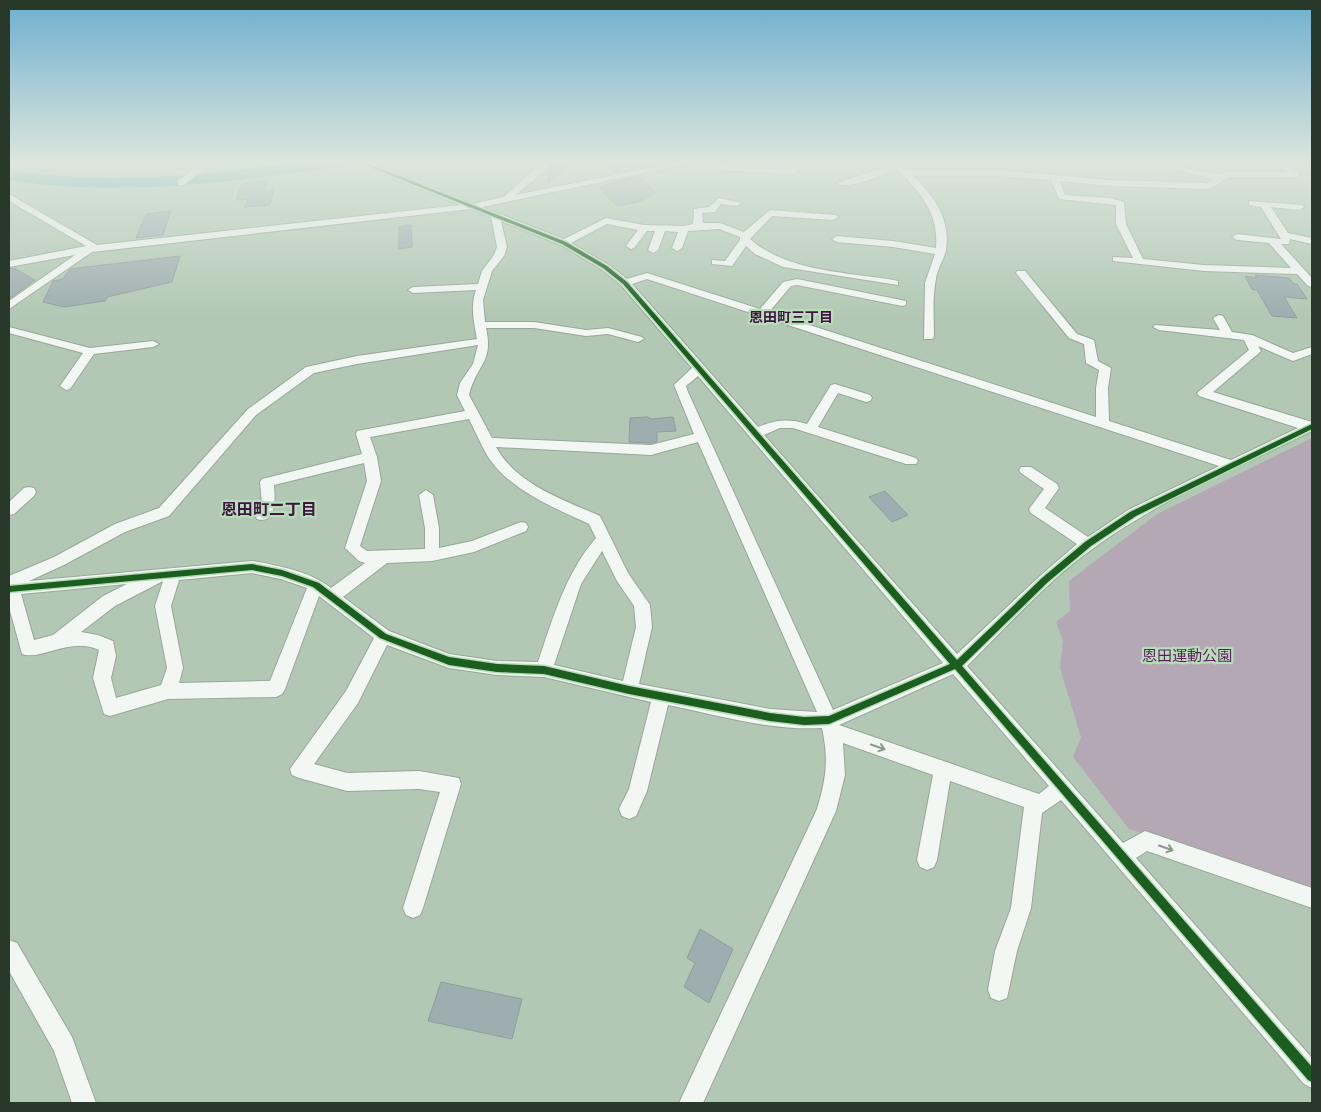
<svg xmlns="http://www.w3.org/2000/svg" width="1321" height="1112" viewBox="0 0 1321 1112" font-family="Inter,'Noto Sans JP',sans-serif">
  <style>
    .green { fill: #b4a8b5 }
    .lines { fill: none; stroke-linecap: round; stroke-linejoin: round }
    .river { fill: #57a8aa; fill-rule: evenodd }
    .building { fill: #9eadb0; stroke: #909d9b }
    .minor-casing { stroke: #97a798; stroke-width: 2 }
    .minor { fill: #f3f7f4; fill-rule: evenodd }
    .cycleway-casing { stroke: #b7ddb9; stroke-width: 3 }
    .cycleway { fill: #1b5e20; fill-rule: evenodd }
    .oneway { stroke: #8e988e }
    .labels { text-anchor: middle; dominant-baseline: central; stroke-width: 4.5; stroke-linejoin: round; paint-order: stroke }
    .far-neighbourhood-label { font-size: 14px; font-weight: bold; fill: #421243; stroke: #b7ddb9 }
    .park-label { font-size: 15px; fill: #5d1e5f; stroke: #b7ddb9 }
    .neighbourhood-label { font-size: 16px; font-weight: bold; fill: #421243; stroke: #b7ddb9 }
  </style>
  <rect width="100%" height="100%" fill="#b2c8b4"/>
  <polygon class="green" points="1312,438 1312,889 1129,829 1073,757 1081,737 1060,668 1063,640 1056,622 1070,611 1069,581 1157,514"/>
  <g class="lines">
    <path class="river" d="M309 161H354L346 166C232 181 124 198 9 180V170C113 186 205 175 309 161Z"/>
  </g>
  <g class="building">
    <polygon points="553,161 574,161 548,183 552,163"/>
    <polygon points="621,161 654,161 654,165 615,173 615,163"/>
    <polygon points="639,176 656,193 638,202 617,206 599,187"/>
    <polygon points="268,181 265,191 274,190 270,205 245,207 248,199 236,200 242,184"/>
    <polygon points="171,211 163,235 136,238 146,214"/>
    <polygon points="411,225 412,247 399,249 399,227"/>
    <polygon points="180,256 172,282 107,297 105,301 64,307 43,302 53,281 63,279 70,269"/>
    <polygon points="14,268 35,280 9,299 9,269"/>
    <polygon points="1255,275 1289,278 1294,284 1297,284 1307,299 1284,297 1297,318 1272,316 1257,290 1252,289 1245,276 1257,278"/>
    <polygon points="648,417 651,419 673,417 676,431 657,432 657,442 651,443 629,442 630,418"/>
    <polygon points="885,491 908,515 892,522 869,497"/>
    <polygon points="700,929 733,949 709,1003 684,987 695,963 687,958"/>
    <polygon points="441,982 522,999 512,1039 428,1021"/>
  </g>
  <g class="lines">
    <g class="minor-casing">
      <g id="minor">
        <polygon points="204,161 214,161 184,185 178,185 178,181"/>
        <path d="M353 161H365L472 204 504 197 543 161H551L543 173 515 195 684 161H702L482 207 564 239 606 218 644 225 684 226 693 224 694 209 709 207 719 198 742 203 737 206 721 204 715 212 702 213 703 223H720L744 232 770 210 836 215 838 217 833 220 772 216 750 239C788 272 846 272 894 280L898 281V285L783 267 755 254 746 246 732 266 712 264V260L725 261 740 240V237L719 229 688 231 682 248 677 251 672 248 678 232 665 231 658 250 653 253 648 250 655 231H647L634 248 631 249 626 246 638 230 607 224 571 243 609 265 627 279 647 273 760 309 783 282 797 279 906 301V305L902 306 797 285 791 286 769 312 1096 417V388L1099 370 1086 363 1084 344 1069 338 1016 273 1017 271H1025L1077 334 1094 340 1098 361 1111 368 1108 388 1109 421 1231 460 1298 428 1199 396 1197 393 1249 350 1244 340 1159 330 1153 327 1155 325 1220 330 1213 318 1219 315 1223 316 1232 332 1252 335 1293 353 1312 347V354L1293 361 1258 346 1261 351 1259 353 1213 392 1312 422V431C1239 467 1161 499 1095 547 1048 580 1008 626 967 666L1123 843 1145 831 1312 888V908L1147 851 1136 858 1312 1058V1088L1304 1084 1061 800 1042 813 1031 908 1017 951 1007 998 999 1001 991 998 988 990 995 951 1011 908 1024 807 950 781 937 860 934 867 927 870 920 867 917 860 933 775 843 743 845 775 836 811 703 1103H679L817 809C826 778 829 761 822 728 770 731 718 715 668 705L647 791 636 816 629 819 622 816 619 809 629 789 651 702 544 677 497 675 449 668 387 645 358 703 314 764 347 773 419 771 459 778 461 784 423 908 420 915 413 918 406 915 403 908 440 792 419 789 347 791 299 778 292 775 290 769 346 691 374 638 319 596 285 689 282 694 276 697 168 699 110 716 104 714 93 678 99 650C71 636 41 661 22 654L9 607V576L54 557 115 524 159 508 248 409 306 367 357 356 477 339C474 322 470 307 476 290L413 293 408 290 413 287 478 284 482 271 494 255 497 247 491 217 471 209 92 252 9 309V301L75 255 9 267V261L86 246 9 201V194L97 245 460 205ZM501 221 561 245 601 269 621 285 692 368 674 385 694 434 651 445 492 438 469 395C476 365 494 363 486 328H534L586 336 608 334 638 342 644 339 642 337 608 328 586 330 534 322H485L483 300 492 271 504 256 507 247ZM647 279 650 280 1219 466 1128 510 1088 537 1045 508 1059 488 1057 484 1031 467H1021L1019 470 1021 473 1044 489 1029 509 1031 513 1077 544 1040 576 957 654 764 435 780 428H793L906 464H916L918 461 916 458 818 427 838 393 866 402 870 401 872 398 870 395 835 384 831 385 807 424C788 418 775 420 758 427L632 284ZM478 345 473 364 460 383 457 395 465 411 357 431 356 434 362 454 262 479 260 482 262 504 255 515 257 519C277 525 275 497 274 485L364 463 367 481 345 548 359 561 365 563 331 588C309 571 279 566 252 561L29 581 64 565 125 532 169 516 256 415 314 373 357 364ZM698 376 943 663 833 710 688 392 686 386ZM469 419C475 431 481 445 488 457 511 491 553 507 589 524L596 538C565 574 553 618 538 662L497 661 449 654 389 631 343 597 387 563 432 561 474 552 526 531 528 527 526 523 521 522 472 541 439 548V528L433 495 426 490 419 495 425 528V549L367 551 360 546 381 481 377 457 370 437ZM698 442 817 712 770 709 639 684 652 627 650 605 628 573 600 516C564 500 516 484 496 447L651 455ZM602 551 617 581 634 606 636 627 623 681 554 665 581 584ZM252 573 281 579 307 588 270 681 179 683 183 668 171 606 179 580ZM163 581 155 606 167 668 161 685 116 698 111 678 116 656 113 641 98 635 81 632 115 606ZM127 584 103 596 53 635 34 640 21 594ZM953 674 1049 786 1039 794 839 725Z"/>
        <polygon points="793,161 801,161 797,171 793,174 717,170 713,167 717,164 790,168"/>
        <path d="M888 161H897L908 170H999L1110 180 1208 183 1214 179 1173 169 1177 166 1220 175 1227 171 1287 172 1275 161H1284L1298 173V177H1229L1210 189 1110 186 1060 181 1065 195 1110 198 1124 202 1126 224 1143 259 1204 265 1291 268 1269 243 1237 240 1232 237 1237 234 1281 239 1261 207 1249 205V201L1302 205 1304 207 1299 210 1271 207 1288 233 1312 238V244L1290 239 1289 244H1281L1312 278V287L1308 286 1297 274 1204 271 1113 261V257L1133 258 1116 224V205L1059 199 1051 180 999 176H913C934 195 951 220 946 250 944 260 937 269 936 279 932 298 934 318 934 337L932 339H924L925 283 935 254 893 247 837 242 832 239 837 236 893 241 936 248C939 213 920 191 896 169 883 174 848 191 837 183L892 165Z"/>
        <polygon points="9,327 90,348 153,341 159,344 153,347 94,354 70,389 66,390 60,386 83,353 9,333"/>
        <polygon points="29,487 34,488 36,492 34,496 14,514 9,515 9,502 24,488"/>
        <polygon points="9,940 17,943 72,1037 96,1103 72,1103 54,1051 9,971"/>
      </g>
    </g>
    <use href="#minor" class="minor"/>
    <g class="cycleway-casing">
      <polygon id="cycleway" points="355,161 361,161 566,242 607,266 627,282 957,660 1042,578 1085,542 1130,512 1312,424 1312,429 1136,516 1091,546 1048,582 962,666 1312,1067 1312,1082 1308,1080 955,669 829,724 804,725 770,721 629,694 544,674 497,672 449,665 380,638 313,587 282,576 252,570 9,592 9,586 252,564 282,570 319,583 386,634 449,657 497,664 544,666 629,686 770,713 804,717 829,716 950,664 623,284 603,268 562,244"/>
    </g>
    <use href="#cycleway" class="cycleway"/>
  </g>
  <defs><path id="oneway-shaft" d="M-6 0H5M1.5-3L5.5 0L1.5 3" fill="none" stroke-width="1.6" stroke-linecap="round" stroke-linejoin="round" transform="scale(1.25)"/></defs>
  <g class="oneway">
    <use href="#oneway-shaft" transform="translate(878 747) rotate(19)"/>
    <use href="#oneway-shaft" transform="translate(1166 848) rotate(19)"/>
  </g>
  <linearGradient id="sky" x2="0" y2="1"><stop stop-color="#6eafcf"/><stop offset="0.51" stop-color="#dce6dd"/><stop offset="1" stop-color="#dce6dd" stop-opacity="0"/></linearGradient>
  <rect width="1321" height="317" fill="url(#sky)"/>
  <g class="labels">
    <g class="far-neighbourhood-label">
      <text x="791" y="316">恩田町三丁目</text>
    </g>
    <g class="park-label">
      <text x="1187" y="655">恩田運動公園</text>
    </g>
    <g class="neighbourhood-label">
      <text x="269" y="509">恩田町二丁目</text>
    </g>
  </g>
  <rect width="1321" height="1112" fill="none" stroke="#283829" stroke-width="20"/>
</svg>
